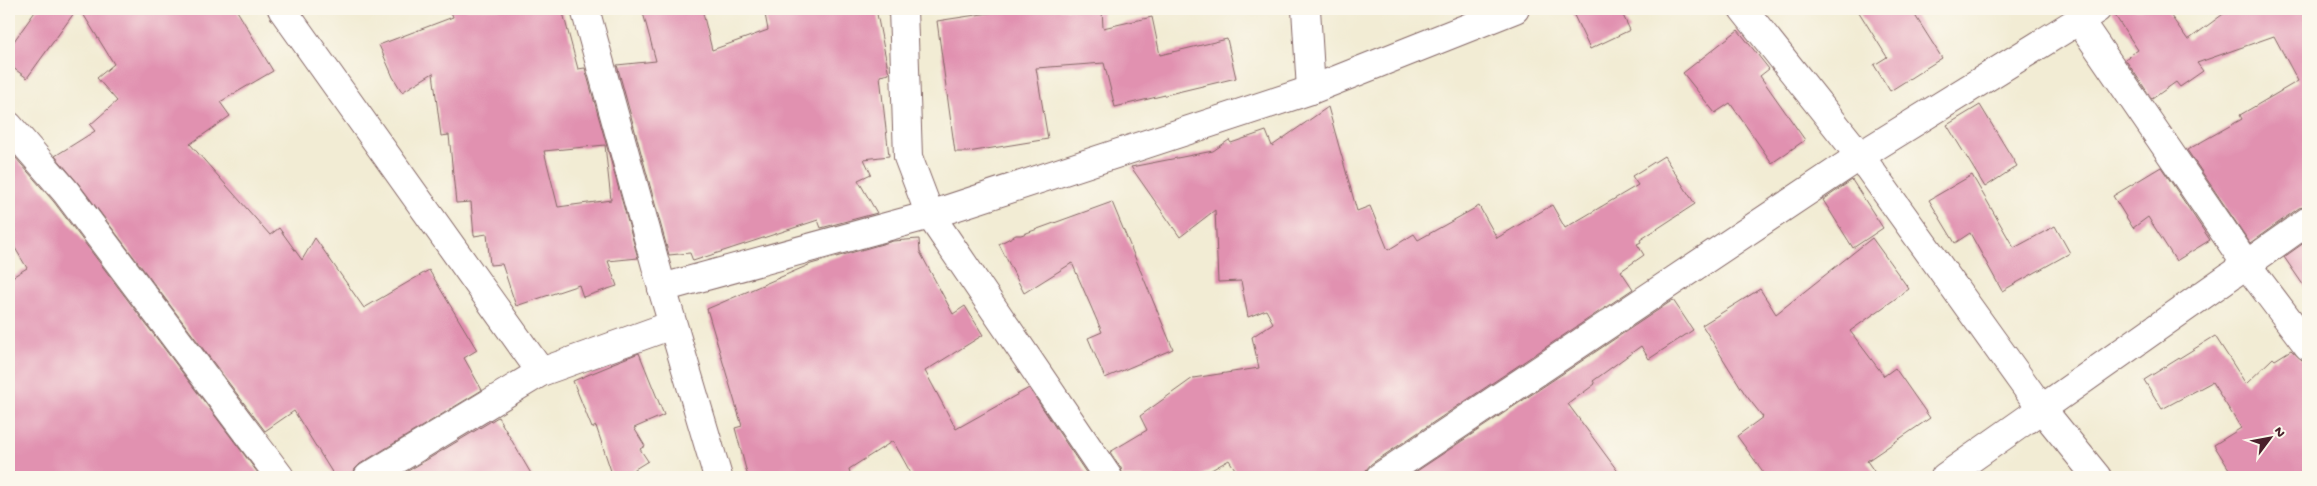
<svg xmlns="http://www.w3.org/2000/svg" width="2317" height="486" viewBox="0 0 2317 486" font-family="'Gochi Hand',sans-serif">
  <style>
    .building { fill: #e191b0; fill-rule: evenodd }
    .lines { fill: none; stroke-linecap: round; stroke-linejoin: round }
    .minor-casing { stroke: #856766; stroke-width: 30 }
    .minor { stroke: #fff; stroke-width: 28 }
  </style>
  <rect width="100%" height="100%" fill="#fbf7ec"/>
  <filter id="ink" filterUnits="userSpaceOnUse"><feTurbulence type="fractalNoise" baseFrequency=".02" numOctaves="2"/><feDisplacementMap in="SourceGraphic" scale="10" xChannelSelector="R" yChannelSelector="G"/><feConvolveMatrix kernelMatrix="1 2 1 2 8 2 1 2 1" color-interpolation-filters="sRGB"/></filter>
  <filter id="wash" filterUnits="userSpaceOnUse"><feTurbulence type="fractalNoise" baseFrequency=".0096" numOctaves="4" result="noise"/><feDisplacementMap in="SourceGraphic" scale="20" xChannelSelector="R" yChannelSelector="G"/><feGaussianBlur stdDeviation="1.12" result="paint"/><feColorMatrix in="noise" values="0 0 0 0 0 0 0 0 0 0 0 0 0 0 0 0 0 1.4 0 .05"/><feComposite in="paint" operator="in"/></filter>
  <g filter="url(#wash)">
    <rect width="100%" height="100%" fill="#f2ecd4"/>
    <g id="blocks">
      <g class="building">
        <polygon points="37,9 77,9 27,78 9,65 9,48"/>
        <polygon points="80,9 236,9 273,71 220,102 230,116 190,144 270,235 279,228 302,260 315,238 364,308 429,270 477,350 464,358 482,390 360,464 355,469 352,477 335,477 294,411 265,431 78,183 55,156 95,131 90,125 117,101 97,78 114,64"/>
        <path d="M450 9H562L578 69 585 68 638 258 608 261 617 286 583 297 579 285 516 306 502 264 490 265 487 234 474 236 471 202 456 203 449 135 441 136 433 73 402 92 393 77 379 45 453 17ZM605 145 611 200 558 207 544 151Z"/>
        <polygon points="642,9 702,9 712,50 768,30 764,9 876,9 889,74 880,76 889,156 864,159 871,174 858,180 877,213 821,228 818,220 693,261 690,253 669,255 617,65 656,61"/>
        <polygon points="1015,9 1102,9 1103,28 1152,17 1160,55 1227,39 1236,78 1115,107 1104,63 1036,68 1048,139 968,152 955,152 937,21"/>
        <polygon points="1571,9 1620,9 1630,30 1590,49"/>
        <polygon points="1857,9 1911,9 1942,58 1890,91 1874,65 1887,57"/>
        <polygon points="2113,9 2166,9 2188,40 2230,9 2308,9 2308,206 2299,208 2250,243 2187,150 2242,119 2240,115 2298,81 2274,36 2197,63 2203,71 2180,87 2176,82 2152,99 2125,59 2138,50 2112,11"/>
        <polygon points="1738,30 1769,69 1760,76 1805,140 1772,163 1730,103 1715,113 1683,73"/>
        <polygon points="1980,105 2017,166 1985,187 1947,125"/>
        <polygon points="1328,107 1357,211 1370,206 1388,250 1414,234 1418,240 1479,206 1497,238 1552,205 1565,228 1638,185 1632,176 1664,156 1695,204 1640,240 1641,242 1637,244 1644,255 1621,271 1633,289 1371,464 1366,470 1364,477 1240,477 1229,460 1199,477 1123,477 1121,468 1110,452 1147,430 1140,416 1193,378 1259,368 1252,337 1273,323 1266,310 1248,317 1241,281 1218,282 1215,210 1180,237 1131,167 1213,151 1229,140 1231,143 1266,131 1272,146"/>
        <polygon points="9,150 54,202 261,477 16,477 9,466 9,279 27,268 9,238"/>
        <polygon points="2161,167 2210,240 2176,261 2148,217 2133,228 2113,196"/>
        <polygon points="1972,175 2014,248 2055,226 2070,253 2002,291 1970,233 1955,243 1929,200"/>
        <polygon points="1852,180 1883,228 1853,248 1823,200"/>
        <polygon points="1112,202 1173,349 1105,378 1088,338 1102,332 1072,263 1024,293 999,244 1016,235 1021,235"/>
        <polygon points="1872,238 1909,289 1850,331 1884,376 1895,368 1930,418 1867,461 1878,477 1767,477 1737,436 1763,417 1745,394 1702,325 1760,289 1776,314"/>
        <polygon points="919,239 920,252 953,314 965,306 983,335 925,371 956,429 1029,388 1089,477 913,477 893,441 849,469 851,477 748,477 735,428 742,426 707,309 811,264 893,241"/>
        <polygon points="2308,240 2308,292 2284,257"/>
        <polygon points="1673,300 1693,330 1649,359 1641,346 1593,381 1595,384 1568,404 1622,477 1408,477"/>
        <polygon points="2215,336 2246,384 2273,358 2275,360 2291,350 2302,360 2308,361 2308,477 2234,477 2214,445 2241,428 2212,382 2162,409 2144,380"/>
        <polygon points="639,353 664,415 634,428 645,446 640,449 648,461 622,477 613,477 596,426 592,428 573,381 612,365 611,364"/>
        <polygon points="498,417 533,477 398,477"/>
      </g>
    </g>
  </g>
  <g filter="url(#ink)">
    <use href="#blocks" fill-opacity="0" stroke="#856766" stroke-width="1"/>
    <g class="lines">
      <g class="minor-casing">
        <g id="minor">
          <polyline points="282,9 541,372"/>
          <polyline points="585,9 662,288 718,477"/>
          <polyline points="903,9 908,157 930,215 1108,477"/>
          <polyline points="1306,9 1311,90"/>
          <polyline points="1743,9 1860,156 2041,408 2097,477"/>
          <polyline points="2079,20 2246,264 2308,346"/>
          <polyline points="9,126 66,192 280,477"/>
          <polyline points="662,288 930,215 1311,90 1515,9"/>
          <polyline points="368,477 541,372 672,325"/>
          <polyline points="1380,477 1860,156 2097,9"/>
          <polyline points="1945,477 2308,221"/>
        </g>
      </g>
      <use href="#minor" class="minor"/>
    </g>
  </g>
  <rect width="2317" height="486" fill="none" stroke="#fbf7ec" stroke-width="30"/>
  <g transform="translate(2270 438) rotate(58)" stroke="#fbf7ec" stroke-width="4" paint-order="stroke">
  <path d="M0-4L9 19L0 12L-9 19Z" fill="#4a1f2b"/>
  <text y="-8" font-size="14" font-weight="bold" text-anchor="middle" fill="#4a1f2b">N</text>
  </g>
</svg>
